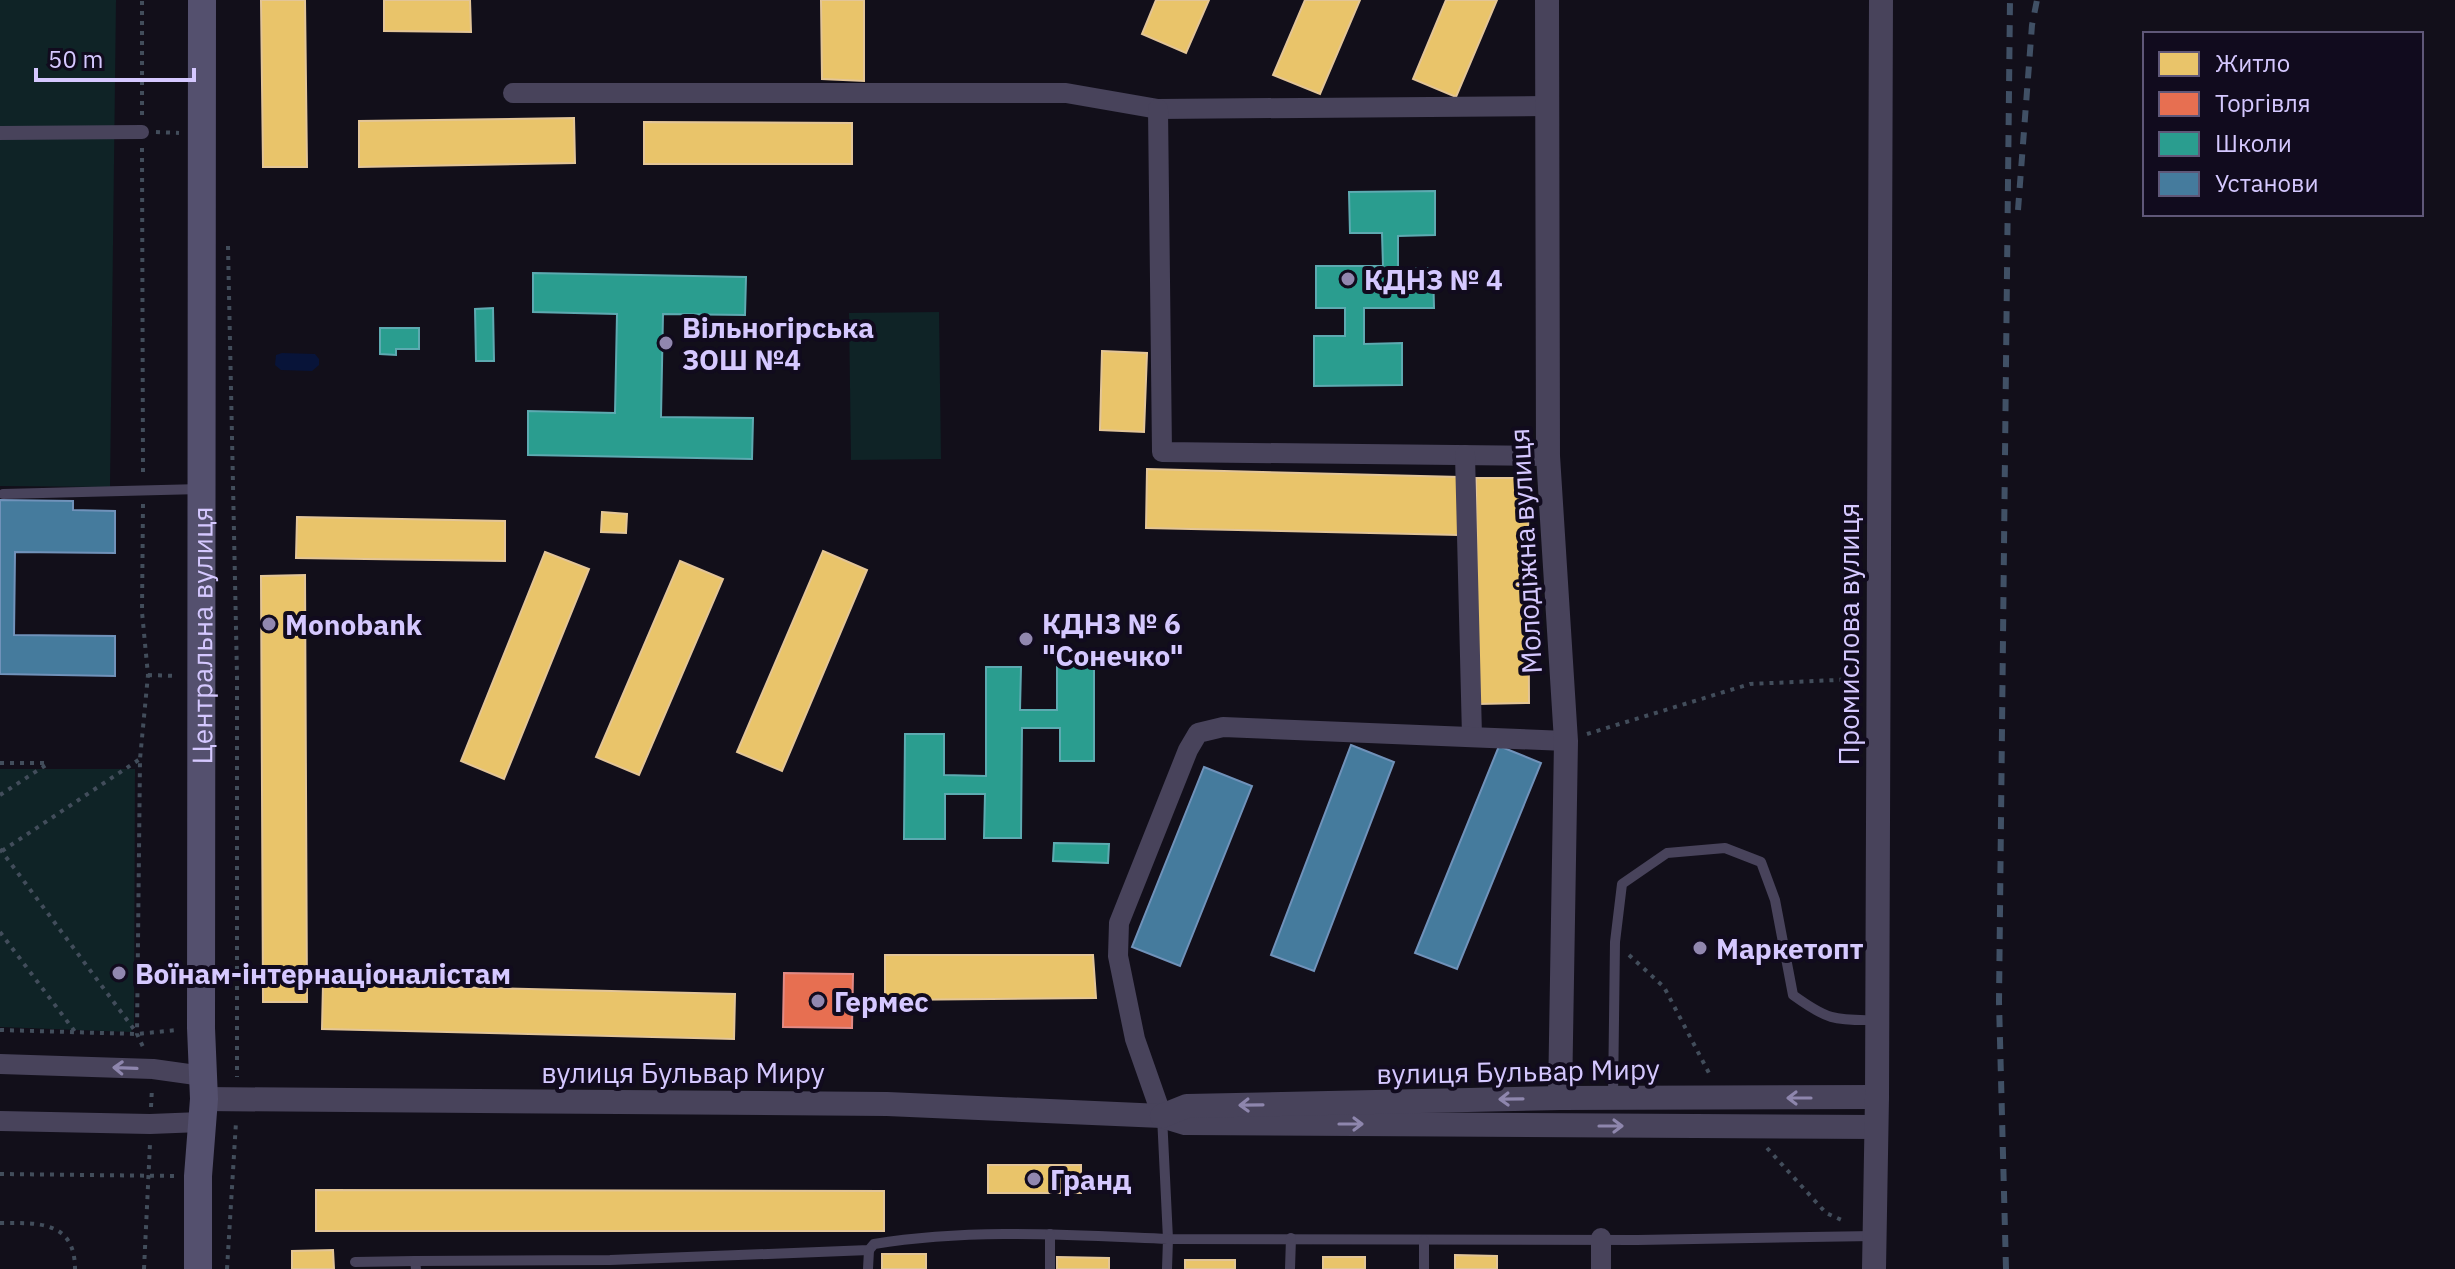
<svg xmlns="http://www.w3.org/2000/svg" width="2455" height="1269" viewBox="0 0 2455 1269" font-family="'IBM Plex Sans',sans-serif">
  <style>
    .green { fill: #0f2326 }
    .water { fill: #081439 }
    .homes { fill: #e9c46a; stroke: #e3c597; stroke-width: 2 }
    .shops { fill: #e76f51; stroke: #e28a85; stroke-width: 2 }
    .schools { fill: #2a9d8f; stroke: #5daab1; stroke-width: 2 }
    .public { fill: #457b9d; stroke: #7092ba; stroke-width: 2 }
    .lines { fill: none; stroke-linecap: round; stroke-linejoin: round }
    .path { stroke: #424d5b; stroke-width: 4; stroke-dasharray: 4 6; stroke-linecap: butt }
    .service { stroke: #48435b; stroke-width: 10 }
    .pedestrian { stroke: #48435b; stroke-width: 14 }
    .minor { stroke: #48435b; stroke-width: 20 }
    .tertiary { stroke: #48435b; stroke-width: 24 }
    .secondary { stroke: #54506e; stroke-width: 28 }
    .rail { stroke: #405065; stroke-width: 6; stroke-dasharray: 12 10; stroke-linecap: butt }
    .oneway { stroke: #8e86ad }
    .poi-dot { fill: #9187af; stroke: #110b1e; stroke-width: 3 }
    .labels { text-anchor: middle; dominant-baseline: central; stroke-width: 8; stroke-linejoin: round; paint-order: stroke }
    .poi-label { font-size: 28px; font-weight: bold; fill: #d5c8ff; stroke: #110b1e; text-anchor: start }
    .street-label { font-size: 28px; fill: #d5c8ff; stroke: #110b1e }
  </style>
  <rect width="100%" height="100%" fill="#120f1a"/>
  <g class="green">
    <polygon points="0,0 116,0 110,487 0,486"/>
    <polygon points="939,312 941,459 851,460 849,313"/>
    <polygon points="0,769 135,769 134,1024 131,1032 0,1027"/>
  </g>
  <polygon class="water" points="282,353 315,354 319,359 319,365 312,371 281,370 275,365 276,355"/>
  <g class="homes">
    <polygon points="261,0 305,0 307,167 263,167"/>
    <polygon points="384,0 470,0 471,32 384,31"/>
    <polygon points="821,0 864,0 864,81 822,79"/>
    <polygon points="1156,0 1209,0 1186,53 1142,34"/>
    <polygon points="1305,0 1360,0 1320,94 1273,75"/>
    <polygon points="1446,0 1497,0 1456,97 1413,79"/>
    <polygon points="574,118 575,163 359,167 359,121"/>
    <polygon points="644,122 852,123 852,164 644,164"/>
    <polygon points="1102,351 1147,353 1144,432 1100,430"/>
    <polygon points="1147,469 1460,477 1458,535 1146,528"/>
    <polygon points="1476,478 1528,478 1529,703 1478,704"/>
    <polygon points="602,512 627,514 626,533 601,532"/>
    <polygon points="297,517 505,521 505,561 296,558"/>
    <polygon points="823,551 867,570 782,771 737,752"/>
    <polygon points="545,552 589,569 504,779 461,761"/>
    <polygon points="680,561 723,579 639,775 596,757"/>
    <polygon points="305,575 307,1002 263,1002 261,576"/>
    <polygon points="885,955 1093,955 1096,998 885,1000"/>
    <polygon points="323,984 735,994 734,1039 322,1029"/>
    <rect x="988" y="1165" width="93" height="28"/>
    <polygon points="316,1190 884,1191 884,1231 316,1231"/>
    <polygon points="333,1250 334,1269 292,1269 292,1251"/>
    <rect x="882" y="1254" width="44" height="15"/>
    <polygon points="1455,1255 1497,1256 1497,1269 1455,1269"/>
    <polygon points="1057,1257 1109,1258 1109,1269 1057,1269"/>
    <rect x="1323" y="1257" width="42" height="12"/>
    <rect x="1185" y="1260" width="50" height="9"/>
  </g>
  <polygon class="shops" points="784,973 853,974 852,1028 783,1027"/>
  <g class="schools">
    <polygon points="1435,191 1435,235 1398,236 1398,269 1433,268 1434,308 1364,308 1364,344 1402,343 1402,385 1314,386 1314,336 1345,336 1345,308 1316,308 1316,266 1383,266 1382,233 1350,233 1349,192"/>
    <polygon points="533,273 746,277 745,315 663,314 661,417 753,418 752,459 528,455 528,411 615,413 617,314 533,312"/>
    <polygon points="493,308 494,361 476,361 475,309"/>
    <polygon points="380,328 419,328 419,349 396,349 396,355 380,354"/>
    <polygon points="1057,663 1094,663 1094,761 1060,761 1060,728 1022,728 1021,838 984,838 985,794 945,794 945,839 904,839 905,734 944,734 944,775 986,776 986,667 1021,667 1020,710 1057,710"/>
    <polygon points="1054,843 1109,844 1108,863 1053,861"/>
  </g>
  <g class="public">
    <polygon points="0,500 73,501 73,510 115,511 115,553 15,552 14,635 115,636 115,676 0,674"/>
    <polygon points="1351,745 1394,762 1314,971 1271,955"/>
    <polygon points="1499,746 1541,763 1457,969 1415,953"/>
    <polygon points="1204,767 1252,786 1180,966 1132,947"/>
  </g>
  <g class="lines">
    <g class="path">
      <polyline points="142,115 142,0"/>
      <polyline points="156,132 179,133"/>
      <polyline points="142,148 143,475"/>
      <polyline points="228,246 237,676 237,1077"/>
      <polyline points="143,504 142,612 148,675 140,759 137,1034 144,1049"/>
      <polyline points="148,675 178,676"/>
      <polyline points="1587,734 1750,684 1858,679"/>
      <polyline points="0,763 47,763"/>
      <polyline points="0,795 49,763"/>
      <polyline points="0,849 136,1032"/>
      <polyline points="2,851 140,759"/>
      <polyline points="0,932 76,1033"/>
      <polyline points="1629,955 1664,987 1710,1075"/>
      <polyline points="0,1030 137,1034 177,1030"/>
      <polyline points="151,1107 152,1088"/>
      <polyline points="1767,1148 1826,1213 1844,1221"/>
      <polyline points="0,1174 176,1176"/>
      <path d="M0 1223C37 1223 75 1220 75 1269"/>
      <polyline points="144,1269 150,1144"/>
      <polyline points="227,1269 236,1122"/>
    </g>
    <g class="service">
      <polyline points="3,494 201,489"/>
      <path d="M1613 1097 1615 942 1622 884 1667 853 1725 848 1761 862 1775 900 1793 995C1826 1019 1834 1021 1876 1020"/>
      <polyline points="1162,1116 1168,1239 1637,1240 1874,1236"/>
      <polyline points="355,1262 415,1261"/>
      <path d="M416 1269 415 1261 610 1260 869 1250 874 1244C972 1228 1070 1235 1168 1239L1167 1269"/>
      <polyline points="868,1269 869,1250"/>
      <polyline points="1050,1269 1050,1234"/>
      <polyline points="1290,1269 1291,1238"/>
      <polyline points="1424,1269 1424,1240"/>
    </g>
    <polyline class="pedestrian" points="0,133 142,132"/>
    <g class="minor">
      <polyline points="513,93 1066,93 1158,109 1547,106"/>
      <polyline points="1158,109 1162,452 1548,456"/>
      <polyline points="1465,455 1472,736"/>
      <polyline points="0,1064 153,1069 203,1076"/>
      <polyline points="1162,1116 1135,1039 1118,956 1119,923 1188,750 1198,733 1223,727 1566,741"/>
      <polyline points="0,1121 150,1124 201,1122"/>
      <polyline points="1601,1269 1601,1238"/>
    </g>
    <g class="tertiary">
      <polyline points="1547,0 1548,456 1566,741 1560,1098"/>
      <polyline points="204,1099 887,1104 1162,1116 1185,1123 1876,1127"/>
      <polyline points="1162,1116 1187,1106 1560,1098 1877,1097"/>
      <polyline points="1874,1269 1877,1097 1881,0"/>
    </g>
    <path class="secondary" id="s1" d="M198 1269V1176L204 1099 201 1028 202 0"/>
    <g class="rail">
      <polyline points="2018,210 2032,25 2037,0"/>
      <polyline points="2006,1269 1999,1002 2010,0"/>
    </g>
  </g>
  <defs><path id="oneway-shaft" d="M-6 0H5M1.5-3L5.5 0L1.5 3" fill="none" stroke-width="1.6" stroke-linecap="round" stroke-linejoin="round" transform="scale(2)"/></defs>
  <g class="oneway">
    <use href="#oneway-shaft" transform="translate(125 1068) rotate(-178)"/>
    <use href="#oneway-shaft" transform="translate(1799 1098) rotate(180)"/>
    <use href="#oneway-shaft" transform="translate(1511 1099) rotate(179)"/>
    <use href="#oneway-shaft" transform="translate(1251 1105) rotate(179)"/>
    <use href="#oneway-shaft" transform="translate(1351 1124)"/>
    <use href="#oneway-shaft" transform="translate(1611 1126)"/>
  </g>
  <g class="poi-dot">
    <circle cx="1348" cy="279" r="8"/>
    <circle cx="666" cy="343" r="8"/>
    <circle cx="269" cy="624" r="8"/>
    <circle cx="1026" cy="639" r="8"/>
    <circle cx="1700" cy="948" r="8"/>
    <circle cx="119" cy="973" r="8"/>
    <circle cx="818" cy="1001" r="8"/>
    <circle cx="1034" cy="1179" r="8"/>
  </g>
  <g class="labels">
    <g class="poi-label">
      <text x="1364" y="279">КДНЗ № 4</text>
      <text x="682" y="327">Вільногірська<tspan x="682" dy="32">ЗОШ №4</tspan></text>
      <text x="1042" y="623">КДНЗ № 6<tspan x="1042" dy="32">"Сонечко"</tspan></text>
      <text x="285" y="624">Monobank</text>
      <text x="1716" y="948">Маркетопт</text>
      <text x="135" y="973">Воїнам-інтернаціоналістам</text>
      <text x="834" y="1001">Гермес</text>
      <text x="1050" y="1179">Гранд</text>
    </g>
    <g class="street-label">
      <text transform="translate(1525 551) rotate(-93)">Молодіжна вулиця</text>
      <text transform="translate(1848 634) rotate(-90)">Промислова вулиця</text>
      <text stroke="none"><textPath href="#s1" startOffset="634">Центральна вулиця</textPath></text>
      <text transform="translate(1518 1071) rotate(-1)">вулиця Бульвар Миру</text>
      <text x="683" y="1072">вулиця Бульвар Миру</text>
    </g>
  </g>
  <rect x="2143" y="32" width="280" height="184" fill="#110b1e" stroke="#5f5778" stroke-width="2"/>
  <rect x="2159" y="52" width="40" height="24" fill="#e9c46a" stroke="#5f5778" stroke-width="2"/>
  <text x="2215" y="72" font-size="24" fill="#d5c8ff">Житло</text>
  <rect x="2159" y="92" width="40" height="24" fill="#e76f51" stroke="#5f5778" stroke-width="2"/>
  <text x="2215" y="112" font-size="24" fill="#d5c8ff">Торгівля</text>
  <rect x="2159" y="132" width="40" height="24" fill="#2a9d8f" stroke="#5f5778" stroke-width="2"/>
  <text x="2215" y="152" font-size="24" fill="#d5c8ff">Школи</text>
  <rect x="2159" y="172" width="40" height="24" fill="#457b9d" stroke="#5f5778" stroke-width="2"/>
  <text x="2215" y="192" font-size="24" fill="#d5c8ff">Установи</text>
  <path d="M36 68v12h158v-12" fill="none" stroke="#d5c8ff" stroke-width="4"/>
  <text x="48" y="68" font-size="24" fill="#d5c8ff" stroke="#110b1e" stroke-width="6" paint-order="stroke">50 m</text>
</svg>
